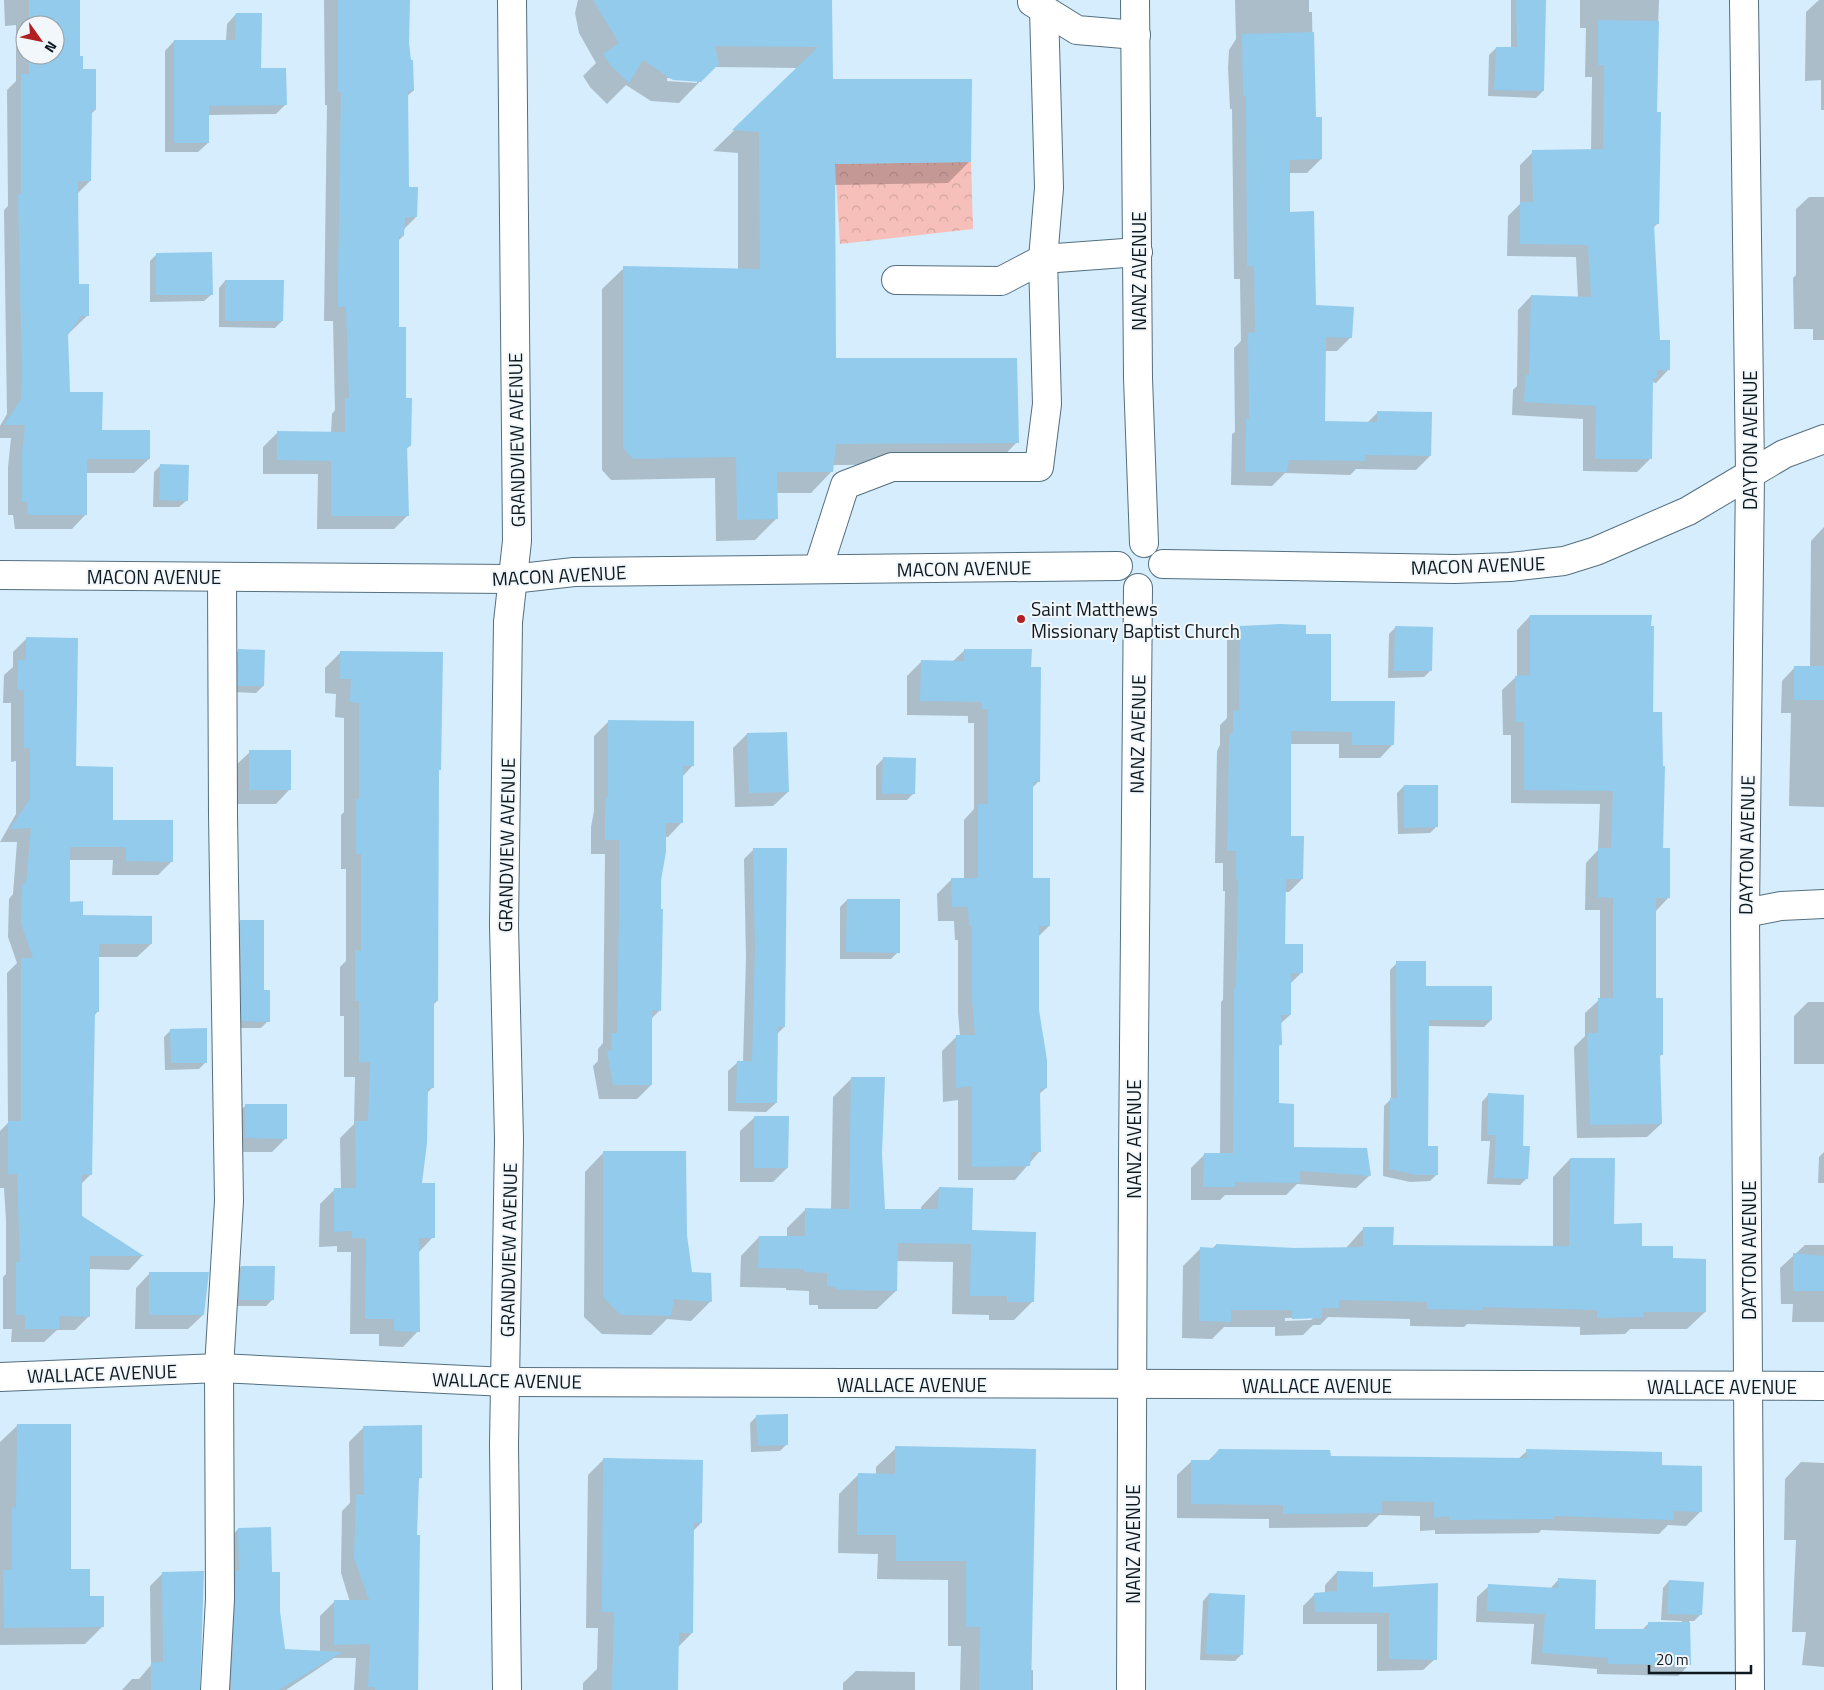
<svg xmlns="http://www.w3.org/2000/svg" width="1824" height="1690" viewBox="0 0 1824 1690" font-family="'Titillium Web',sans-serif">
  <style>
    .park { fill: url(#park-crowns) }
    .shadow { fill: #0003; fill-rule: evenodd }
    .building { fill: #93cbed }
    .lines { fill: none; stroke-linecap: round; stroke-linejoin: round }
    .minor-casing { stroke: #546f7f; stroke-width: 30 }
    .minor { stroke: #fff; stroke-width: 28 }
    .poi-dot { fill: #b12023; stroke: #f1f7fb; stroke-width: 2 }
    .labels { text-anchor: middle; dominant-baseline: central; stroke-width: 4; stroke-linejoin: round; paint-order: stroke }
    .street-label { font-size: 19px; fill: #0e191f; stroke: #f1f7fb }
    .poi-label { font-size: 19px; fill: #0e191f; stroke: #f1f7fb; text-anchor: start }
  </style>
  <defs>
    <pattern id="park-crowns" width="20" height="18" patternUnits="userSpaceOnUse" patternTransform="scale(1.25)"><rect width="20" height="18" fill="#f6bfb9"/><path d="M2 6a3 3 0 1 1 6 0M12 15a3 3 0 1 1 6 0" fill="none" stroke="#d2a49f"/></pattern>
  </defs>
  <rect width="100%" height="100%" fill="#d5edfc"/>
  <polygon class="park" points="971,162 973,229 840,244 835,164"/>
  <g class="shadow">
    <path d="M4 0H79V57L95 110 91 114 90 181 77 194V285L88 315 67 335 69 393 101 431 149 459 134 473H86V514L72 529H15L13 515H8V467L11 438H0V426L7 414 4 210 8 206 7 90 16 81V25L5 26ZM25 25H55V55H25Z"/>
    <polygon points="324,0 408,0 408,43 413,91 407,96 407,188 416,217 403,230 403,236 398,241 398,328 410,446 405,450 408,515 394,529 317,529 318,474 263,474 263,447 277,433 331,433 332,414 335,410 333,321 324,321 327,105 325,105"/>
    <path d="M578 0H831V81L970 161 948 183 834 185 835 359 1017 442 996 464 833 465 832 471 811 493H776L777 518 755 540 716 541 715 478 611 480 602 470V289L624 268 738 270V153L713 151 798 68 714 67 679 103 651 101 626 85 607 104 590 87 583 76 596 63 579 33 575 13ZM667 78 697 81V83L667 81Z"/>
    <polygon points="1235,0 1309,0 1309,12 1312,12 1314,118 1321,159 1307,173 1288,173 1289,213 1315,306 1351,337 1337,351 1324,351 1324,422 1367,423 1378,412 1430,456 1416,470 1356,469 1350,475 1285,473 1272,486 1231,485 1232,434 1235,432 1234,348 1241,341 1240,279 1234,279 1232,109 1230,109 1228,68 1229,50 1236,39"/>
    <polygon points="1511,0 1544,0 1543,91 1536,98 1488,96 1489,55 1496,48 1511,49"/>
    <polygon points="1580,0 1659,0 1655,113 1658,223 1653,228 1659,341 1669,369 1656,383 1652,382 1650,459 1637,472 1583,471 1583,419 1512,415 1513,390 1517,386 1518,310 1531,296 1578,298 1576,257 1507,256 1508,216 1520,204 1520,165 1533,152 1591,151 1592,77 1585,77 1586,28 1580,28"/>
    <polygon points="1819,0 1824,0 1824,110 1821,110 1821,80 1805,81 1806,12"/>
    <polygon points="236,14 260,69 286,104 276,114 208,115 208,143 198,152 165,152 165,51 174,41 226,41 227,24"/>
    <polygon points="1809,197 1824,197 1824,340 1813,340 1813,329 1794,329 1793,278 1796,275 1796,209"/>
    <polygon points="157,254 211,295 204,301 150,302 150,261"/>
    <polygon points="225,281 282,321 275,328 219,327 219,288"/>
    <polygon points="161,465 186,501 179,507 153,507 154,472"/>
    <polygon points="1824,527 1824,807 1789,806 1791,713 1781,713 1782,681 1795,667 1810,667 1811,541"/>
    <polygon points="1530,616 1652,713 1662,849 1669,897 1656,911 1655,1000 1662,1054 1659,1057 1661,1124 1647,1137 1577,1138 1574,1047 1585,1036 1585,1013 1600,999 1600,910 1585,910 1586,863 1598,850 1600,804 1511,803 1511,735 1503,735 1502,690 1517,676 1517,630"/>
    <polygon points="1240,627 1305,635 1330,702 1393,744 1380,758 1339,758 1339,744 1290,744 1290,837 1302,879 1289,892 1285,892 1284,946 1302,972 1290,984 1290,1015 1280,1024 1281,1044 1277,1048 1278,1105 1293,1148 1369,1176 1356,1188 1297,1184 1286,1195 1225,1195 1220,1200 1191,1200 1191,1168 1204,1155 1220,1155 1221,1002 1223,1000 1225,891 1223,891 1223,863 1215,863 1217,751 1220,745 1220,725 1227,718 1227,640"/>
    <polygon points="1396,627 1431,670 1424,677 1388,678 1389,634"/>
    <polygon points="27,638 75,768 112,821 172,861 158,875 112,875 113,860 68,860 69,903 81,916 151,944 137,957 98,957 98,1011 94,1016 91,1174 81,1184 81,1217 142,1256 129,1270 89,1269 89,1316 75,1330 57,1330 44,1342 11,1342 12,1329 3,1329 3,1277 6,1274 6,1220 4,1188 0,1188 0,1131 8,1123 7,973 17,963 8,937 9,899 13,894 17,842 0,842 16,814 16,761 11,762 11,703 3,703 4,675 13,667 13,652"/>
    <polygon points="965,650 1030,668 1039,781 1032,788 1032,879 1049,926 1037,938 1038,1010 1046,1088 1039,1094 1040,1151 1015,1180 958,1180 958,1100 943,1102 942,1051 957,1036 960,1036 958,1013 958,940 955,940 954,921 938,921 937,894 952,879 964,879 964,820 974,809 974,723 968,723 968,716 907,715 907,676 921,662 952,662"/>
    <polygon points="238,651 263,686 256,693 232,692 232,658"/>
    <polygon points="341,652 440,769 438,771 437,1001 432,1006 433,1087 427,1093 421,1184 433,1237 418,1253 418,1331 403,1347 379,1346 379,1334 350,1334 351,1252 337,1252 337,1246 319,1247 320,1204 335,1189 341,1189 340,1138 354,1124 355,1077 344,1077 344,1016 340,1016 340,967 346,961 346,869 341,869 341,815 344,812 344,718 335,717 336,694 325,693 325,668"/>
    <polygon points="609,721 693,765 682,777 682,822 668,837 665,837 660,879 660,1010 651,1019 651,1085 637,1099 599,1099 593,1066 598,1061 598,1049 603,1043 605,854 591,854 591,827 594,811 594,736"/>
    <polygon points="747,734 788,792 773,806 735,807 733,748"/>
    <polygon points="250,752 290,789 276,804 236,804 235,766"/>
    <polygon points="883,759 914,793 907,800 876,800 876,766"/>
    <polygon points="1404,786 1437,826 1430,833 1398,834 1397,793"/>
    <polygon points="753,850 784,1027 777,1034 776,1103 766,1112 728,1111 728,1071 738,1062 743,1062 746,958 744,859"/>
    <polygon points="847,900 898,952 891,959 840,959 840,907"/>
    <polygon points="241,921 263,991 268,1021 261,1028 235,1028 234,928"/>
    <polygon points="1397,963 1425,987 1491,1020 1484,1027 1428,1026 1427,1147 1437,1174 1430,1181 1410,1182 1383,1176 1384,1106 1391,1099 1390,970"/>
    <polygon points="1808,1002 1824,1002 1824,1064 1794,1064 1794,1016"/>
    <polygon points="171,1030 206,1062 199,1069 165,1070 164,1037"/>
    <polygon points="852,1078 881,1154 884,1210 921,1210 921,1207 939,1188 971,1231 1033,1301 1014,1320 989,1320 989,1315 952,1314 953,1262 896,1261 896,1291 877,1309 818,1309 818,1305 809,1305 809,1291 786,1290 786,1288 740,1287 741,1256 759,1237 787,1237 787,1228 806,1209 831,1210 833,1097"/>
    <polygon points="1488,1095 1522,1147 1527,1178 1520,1185 1487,1184 1490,1141 1481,1141 1482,1102"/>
    <polygon points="246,1105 286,1138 272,1152 231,1152 232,1119"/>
    <polygon points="755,1117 787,1168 773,1182 740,1182 740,1131"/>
    <polygon points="604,1152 686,1235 691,1273 710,1302 691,1321 667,1319 651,1335 602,1334 584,1317 585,1172"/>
    <polygon points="1824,1152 1824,1183 1818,1183 1819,1157"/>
    <path d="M1570 1159 1613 1225 1641 1247 1671 1260 1705 1312 1687 1329H1630L1625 1334 1580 1335V1327L1467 1324 1464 1327 1410 1326V1319L1328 1317 1320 1325H1313L1303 1335 1275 1336V1327H1224L1212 1339 1182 1338 1183 1266 1200 1249H1212L1216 1245 1294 1249 1346 1248 1364 1228 1392 1246 1553 1248V1177ZM1314 1317 1311 1320 1285 1321V1318Z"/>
    <polygon points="1805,1245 1824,1245 1824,1322 1792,1322 1793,1304 1781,1304 1780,1268"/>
    <polygon points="241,1267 273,1299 266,1306 232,1306 234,1274"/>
    <polygon points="150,1273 203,1315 188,1329 135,1329 136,1288"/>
    <polygon points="757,1416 787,1444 780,1451 751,1452 750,1423"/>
    <polygon points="18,1425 70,1571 89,1597 103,1626 85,1644 0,1645 0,1442"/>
    <polygon points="364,1427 421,1477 417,1481 416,1690 354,1690 356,1658 334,1658 286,1690 219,1690 226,1542 238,1529 271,1574 284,1650 320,1652 320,1616 334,1602 350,1602 341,1573 342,1511 350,1503 349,1442"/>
    <polygon points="896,1448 1034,1450 1031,1670 1033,1670 1033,1690 960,1690 961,1646 948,1646 948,1580 877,1579 878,1554 838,1553 839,1494 858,1475 876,1475 876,1467"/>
    <polygon points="1219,1450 1329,1457 1518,1459 1527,1451 1661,1467 1701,1511 1686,1526 1668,1525 1659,1534 1541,1530 1539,1533 1435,1534 1435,1530 1420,1531 1420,1516 1379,1515 1367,1527 1269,1528 1269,1519 1177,1518 1177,1475 1192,1461 1208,1461"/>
    <polygon points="604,1459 701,1523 693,1531 692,1633 678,1647 677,1690 583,1690 583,1683 597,1669 598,1628 586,1628 588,1475"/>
    <polygon points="1801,1462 1824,1463 1824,1667 1802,1665 1806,1632 1792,1632 1796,1540 1784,1540 1785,1479"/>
    <polygon points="1337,1572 1372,1589 1436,1658 1423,1670 1377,1671 1377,1624 1303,1624 1303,1606 1315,1594 1325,1593 1325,1585"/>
    <polygon points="163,1573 197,1690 122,1690 132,1679 139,1679 151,1665 150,1586"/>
    <polygon points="1559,1579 1594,1630 1642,1630 1649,1623 1682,1623 1682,1621 1661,1620 1663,1588 1669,1581 1700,1615 1694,1621 1689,1621 1689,1665 1678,1676 1597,1674 1597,1669 1531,1664 1534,1624 1476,1622 1477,1597 1489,1586 1550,1589"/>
    <polygon points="1209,1594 1242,1654 1235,1661 1200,1660 1203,1601"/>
    <polygon points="856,1671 915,1672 915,1690 843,1690 843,1683"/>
  </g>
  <g class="building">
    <polygon points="29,0 80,0 80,56 83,56 83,69 96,69 96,110 92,110 91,181 78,181 79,284 89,284 89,316 81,316 68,335 70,392 103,392 102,430 150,430 150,459 87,459 87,515 28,515 27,502 22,502 22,452 25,425 4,425 21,399 22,373 18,194 21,194 21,74 29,74 29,55 55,55 55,25 29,25"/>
    <polygon points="338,0 410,0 409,43 411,60 413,60 414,91 408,91 409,187 418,187 417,217 405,217 404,236 399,236 399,327 406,327 406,398 412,398 411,446 407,446 409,516 331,516 331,461 277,460 277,431 345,432 345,398 349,398 346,307 338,307 338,281 341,92 338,92"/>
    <polygon points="593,0 832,0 833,79 972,79 971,162 835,164 836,358 1017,358 1019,443 836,444 833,472 777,472 778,519 737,520 736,457 633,459 623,448 623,266 760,269 759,132 732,130 818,47 715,46 719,64 701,82 673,80 643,60 629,83 611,66 603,54 619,43"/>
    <polygon points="1516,0 1546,0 1544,91 1494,90 1496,47 1517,47"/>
    <polygon points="236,13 262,13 261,68 286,68 287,105 209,106 209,143 174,143 174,40 235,40"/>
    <polygon points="1598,20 1659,21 1657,112 1661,112 1659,224 1654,224 1660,340 1670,340 1670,370 1657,370 1657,378 1653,378 1652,459 1595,459 1596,406 1524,402 1526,375 1529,375 1531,295 1591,297 1588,245 1520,244 1520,202 1533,202 1532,150 1603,149 1604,65 1598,65"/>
    <polygon points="1314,32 1316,117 1322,117 1322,159 1290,160 1290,212 1314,211 1316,305 1354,307 1352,338 1326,337 1325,421 1377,422 1377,411 1432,412 1431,456 1365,455 1365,461 1289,460 1287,472 1245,472 1246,419 1249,419 1248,333 1255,332 1254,266 1247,266 1246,96 1243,96 1242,34"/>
    <polygon points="212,252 213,295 156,295 156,253"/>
    <polygon points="225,280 284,280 283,321 225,321"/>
    <polygon points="160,464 189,465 188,501 159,500"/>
    <polygon points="1530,615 1652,615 1651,626 1654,626 1653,712 1662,712 1663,766 1665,766 1663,848 1670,848 1670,898 1656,898 1656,998 1663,998 1663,1055 1660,1055 1662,1124 1590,1125 1587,1033 1598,1033 1598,998 1613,998 1613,898 1598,897 1598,848 1611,848 1613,791 1524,790 1524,722 1516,722 1515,676 1530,675"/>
    <polygon points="1280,624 1306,625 1306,634 1331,634 1331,701 1395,701 1394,745 1352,745 1352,732 1291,731 1291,836 1304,836 1303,879 1286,879 1285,944 1303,944 1303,973 1291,973 1291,1015 1281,1015 1282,1045 1279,1045 1279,1103 1294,1104 1294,1147 1367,1148 1371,1176 1300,1171 1300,1183 1235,1182 1235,1187 1203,1187 1204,1153 1233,1153 1234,988 1236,988 1238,879 1236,879 1236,851 1227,851 1228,822 1229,737 1233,731 1233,710 1239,711 1240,626"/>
    <polygon points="1395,626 1433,627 1432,671 1394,671"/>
    <polygon points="26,637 78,638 76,766 113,767 113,820 173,820 173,862 126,861 126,847 70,847 70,902 83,901 83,915 152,916 152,944 99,944 99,1012 95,1012 92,1175 82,1174 82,1216 144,1256 90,1256 90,1317 59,1316 59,1329 25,1329 25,1315 16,1315 16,1262 20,1262 17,1174 8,1174 8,1121 21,1121 21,958 33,958 21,923 22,884 26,884 31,828 10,829 30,799 30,748 24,748 24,690 17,690 18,660 26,660"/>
    <polygon points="238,649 265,650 264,686 238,686"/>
    <polygon points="964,649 1032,649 1031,667 1041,667 1040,782 1033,782 1033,878 1050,878 1050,926 1039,926 1039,1010 1047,1060 1047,1088 1040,1089 1041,1152 1031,1152 1030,1166 972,1167 972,1086 956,1088 956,1035 975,1035 972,998 972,926 969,926 968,907 952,907 951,878 978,878 978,804 988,804 988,709 982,709 982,702 920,701 921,660 964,661"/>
    <polygon points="340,651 443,652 441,770 439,770 438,1001 434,1001 434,1088 428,1088 427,1143 422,1183 435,1183 435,1238 419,1238 420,1332 394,1331 394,1319 365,1319 366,1238 352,1238 352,1231 334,1232 334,1188 356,1188 355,1121 368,1121 370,1062 359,1062 359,1001 355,1001 355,950 361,951 361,854 356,854 356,799 359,799 359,703 350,702 351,679 340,679"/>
    <rect x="1794" y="666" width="30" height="34"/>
    <polygon points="608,720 694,721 694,766 683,766 683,823 666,823 666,852 661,880 661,909 663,909 661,1011 652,1010 652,1085 613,1085 607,1051 612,1050 611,1033 617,1033 619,913 619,840 605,840 605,812 606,797 608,797"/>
    <polygon points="787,732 789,792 749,793 747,733"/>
    <rect x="249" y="750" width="42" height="40"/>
    <polygon points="883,757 916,758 915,794 882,794"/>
    <polygon points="1404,785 1438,785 1438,827 1404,828"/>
    <polygon points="753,848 787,848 785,1027 778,1027 777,1103 736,1103 737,1061 752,1061 755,948"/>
    <polygon points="847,899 900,899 900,953 846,952"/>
    <polygon points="240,920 264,920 264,990 270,990 270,1022 242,1021"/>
    <polygon points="1396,961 1426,961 1426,986 1492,986 1492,1020 1429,1020 1428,1146 1438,1146 1438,1175 1417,1175 1389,1169 1390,1098 1397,1098"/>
    <polygon points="207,1028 207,1063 171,1063 170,1029"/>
    <polygon points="851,1077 885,1077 882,1154 885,1209 938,1209 939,1187 973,1188 972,1230 1036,1232 1034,1302 1007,1302 1007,1296 970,1296 971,1244 898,1243 897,1291 837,1290 836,1287 827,1286 827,1273 804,1272 804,1269 758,1268 759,1236 805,1236 805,1208 849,1209"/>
    <polygon points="1488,1093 1524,1095 1523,1146 1530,1146 1528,1179 1494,1178 1496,1135 1487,1135"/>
    <polygon points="245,1104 287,1104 287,1139 245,1138"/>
    <polygon points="754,1116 789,1116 788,1168 754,1168"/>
    <polygon points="603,1151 686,1151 687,1235 692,1272 711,1273 712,1302 674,1299 671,1316 621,1315 603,1297"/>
    <polygon points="1570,1158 1615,1158 1614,1224 1642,1223 1642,1246 1673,1246 1673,1258 1706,1259 1706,1312 1643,1312 1644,1317 1597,1318 1597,1310 1483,1307 1483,1310 1427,1309 1427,1302 1339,1300 1339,1308 1322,1308 1322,1318 1292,1319 1292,1310 1231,1310 1231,1322 1199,1321 1200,1247 1216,1248 1216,1244 1294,1248 1363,1247 1363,1227 1394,1227 1393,1245 1569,1246"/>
    <polygon points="1793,1253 1824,1256 1824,1291 1793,1291"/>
    <polygon points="241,1266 275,1266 274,1300 239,1300"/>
    <polygon points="149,1272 209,1272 204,1315 149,1315"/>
    <polygon points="788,1414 788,1445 758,1446 756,1415"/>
    <polygon points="17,1424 71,1424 71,1569 90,1569 90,1596 104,1596 104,1627 4,1628 3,1570 12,1570 12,1506 16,1509"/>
    <polygon points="422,1425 422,1478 419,1478 417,1535 420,1535 418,1690 375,1690 375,1687 368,1687 370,1644 334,1645 334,1600 369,1600 354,1558 356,1495 364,1495 363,1426"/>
    <polygon points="895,1446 1036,1449 1031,1690 979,1690 980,1627 966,1627 966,1561 896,1561 896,1535 857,1535 858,1473 895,1474"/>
    <polygon points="1219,1449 1330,1450 1331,1456 1527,1458 1526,1449 1662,1452 1662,1465 1702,1466 1702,1512 1674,1511 1674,1520 1554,1516 1554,1519 1449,1520 1449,1516 1434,1518 1434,1502 1382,1501 1382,1513 1330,1514 1283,1514 1283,1505 1191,1504 1191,1460 1211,1460"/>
    <polygon points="603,1458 703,1460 702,1523 694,1523 693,1633 679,1633 678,1690 612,1690 614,1612 602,1612"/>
    <polygon points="271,1527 272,1572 280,1572 280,1611 285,1649 342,1652 279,1690 231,1690 236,1571 239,1571 238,1528"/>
    <polygon points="204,1571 200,1690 151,1690 151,1662 163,1662 162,1572"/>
    <polygon points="1337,1571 1373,1572 1373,1587 1438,1583 1437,1660 1389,1659 1389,1613 1315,1612 1314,1593 1337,1591"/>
    <polygon points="1558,1578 1596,1580 1595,1629 1648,1629 1648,1622 1690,1622 1691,1665 1608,1664 1608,1658 1542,1653 1545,1614 1487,1611 1488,1584 1558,1588"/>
    <polygon points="1669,1580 1704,1582 1702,1615 1667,1614"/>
    <polygon points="1209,1593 1245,1595 1243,1655 1206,1654"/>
  </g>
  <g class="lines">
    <g class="minor-casing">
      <g id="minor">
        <polyline points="1135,0 1138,378 1144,543"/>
        <polyline points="1744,0 1750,474 1745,913 1750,1690"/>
        <polyline points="1032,2 1077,30 1136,35"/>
        <polyline points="1044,9 1049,188 1043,259 1138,252"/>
        <polyline points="1163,564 1455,569 1510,567 1564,561 1596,551 1688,511 1784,454 1824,439"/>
        <polyline points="818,569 845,485 892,467 1039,467 1047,404 1043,259 1001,281 896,280"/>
        <polyline points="0,575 512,579 574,572 1118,566"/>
        <polyline points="1745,913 1781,906 1824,904"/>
        <polyline points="0,1377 219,1368 506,1382 1824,1386"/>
        <polyline points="215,1690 220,1599 219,1368 229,1201 223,814 222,577"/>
        <polyline points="507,1690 504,1445 509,1139 504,925 508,622 517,541 512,0"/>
        <polyline points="1131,1690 1133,1161 1138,588"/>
      </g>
    </g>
    <use href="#minor" class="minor"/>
  </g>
  <circle class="poi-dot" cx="1021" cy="619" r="5"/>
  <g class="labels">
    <g class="street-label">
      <text transform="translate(1138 271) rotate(-90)">NANZ AVENUE</text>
      <text transform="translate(516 440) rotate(-91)">GRANDVIEW AVENUE</text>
      <text transform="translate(1749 440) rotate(-90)">DAYTON AVENUE</text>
      <text transform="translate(1478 565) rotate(-2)">MACON AVENUE</text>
      <text transform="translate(964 568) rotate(-1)">MACON AVENUE</text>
      <text transform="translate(559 575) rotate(-3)">MACON AVENUE</text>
      <text x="154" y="576">MACON AVENUE</text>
      <text transform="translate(1137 734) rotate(-89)">NANZ AVENUE</text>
      <text transform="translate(506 845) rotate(-89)">GRANDVIEW AVENUE</text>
      <text transform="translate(1746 845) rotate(-89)">DAYTON AVENUE</text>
      <text transform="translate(1133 1139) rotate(-90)">NANZ AVENUE</text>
      <text transform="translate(508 1250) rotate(-89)">GRANDVIEW AVENUE</text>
      <text transform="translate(1748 1250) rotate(-90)">DAYTON AVENUE</text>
      <text transform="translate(102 1373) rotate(-2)">WALLACE AVENUE</text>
      <text transform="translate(507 1380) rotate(1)">WALLACE AVENUE</text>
      <text x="912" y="1384">WALLACE AVENUE</text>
      <text x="1317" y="1385">WALLACE AVENUE</text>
      <text x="1722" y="1386">WALLACE AVENUE</text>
      <text transform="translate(1132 1544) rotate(-90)">NANZ AVENUE</text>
    </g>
    <g class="poi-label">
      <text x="1031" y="608">Saint Matthews<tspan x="1031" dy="22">Missionary Baptist Church</tspan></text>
    </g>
  </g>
  <g transform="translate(40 40) rotate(123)"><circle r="24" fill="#f1f7fb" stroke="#969ea3"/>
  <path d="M0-4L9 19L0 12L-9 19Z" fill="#b12023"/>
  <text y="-8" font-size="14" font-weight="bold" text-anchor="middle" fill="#0e191f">N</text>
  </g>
  <path d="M1649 1665v8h102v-8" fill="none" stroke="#0e191f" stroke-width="2.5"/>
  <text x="1656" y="1665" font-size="15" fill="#0e191f" stroke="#f1f7fb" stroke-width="4" paint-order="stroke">20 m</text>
</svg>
